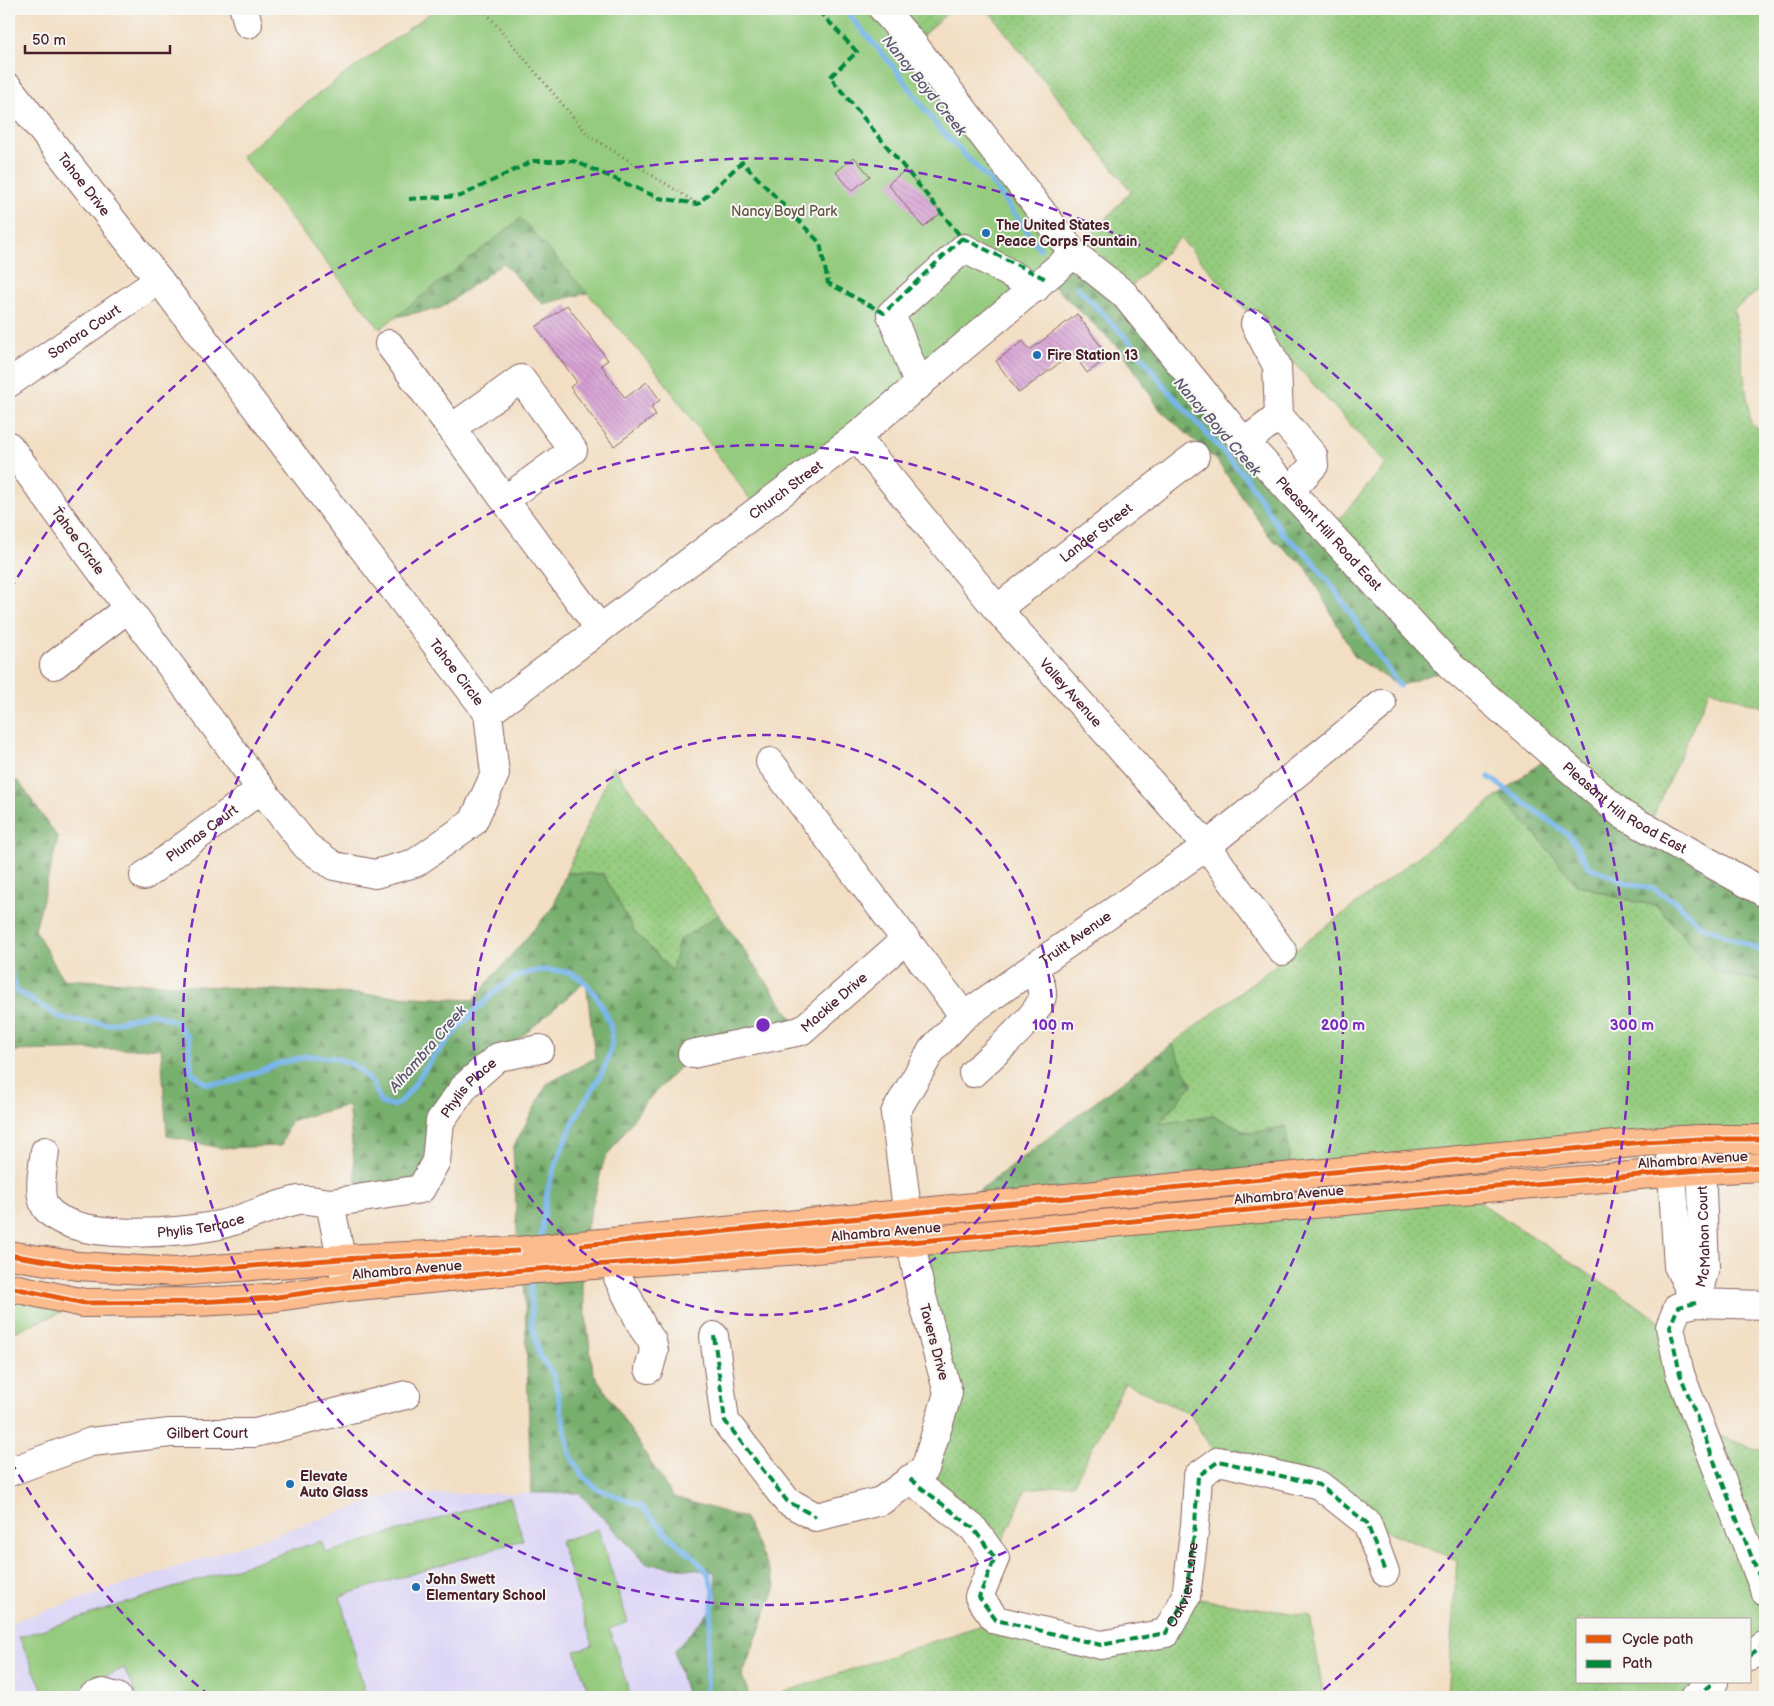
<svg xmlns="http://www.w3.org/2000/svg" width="1774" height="1706" viewBox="0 0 1774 1706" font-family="'Balsamiq Sans',sans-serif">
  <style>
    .built { fill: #dcd6f6 }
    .grass { fill: url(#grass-dots); stroke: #6f7554 }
    .forest { fill: url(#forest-firs); stroke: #60674c }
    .park { fill: #94cb7e; stroke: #6f7554 }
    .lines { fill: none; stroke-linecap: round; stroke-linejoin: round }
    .stream { stroke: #77b5ea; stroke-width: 5.5 }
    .building { fill: url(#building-back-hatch) }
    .minor-casing { stroke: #856260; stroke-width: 30 }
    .major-casing { stroke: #856260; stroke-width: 30 }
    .path { stroke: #856260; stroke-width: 3; stroke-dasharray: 1 4; stroke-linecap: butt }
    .minor { stroke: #fff; stroke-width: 28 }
    .major { stroke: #fbbb8c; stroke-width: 28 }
    .quiet { stroke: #00873e; stroke-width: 4; stroke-dasharray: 8 4; stroke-linecap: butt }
    .cycleway-casing { stroke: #f6f6f2; stroke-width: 8 }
    .cycleway { stroke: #e8590c; stroke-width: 5 }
    .ring { fill: none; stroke: #7b2cbf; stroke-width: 2.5; stroke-dasharray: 9 6 }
    .poi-dot { fill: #1f6fb2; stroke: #f6f6f2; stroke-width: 2 }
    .labels { text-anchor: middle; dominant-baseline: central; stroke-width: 4; stroke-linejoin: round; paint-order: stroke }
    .street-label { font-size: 14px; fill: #4a1f2b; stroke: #f6f6f2 }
    .park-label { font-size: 14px; fill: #605344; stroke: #f6f6f2 }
    .poi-label { font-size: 14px; font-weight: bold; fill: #4a1f2b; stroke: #f6f6f2; text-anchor: start }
    .water-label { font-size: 15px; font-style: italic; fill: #5a546e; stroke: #f6f6f2 }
    .centre { fill: #7b2cbf; stroke: #f6f6f2; stroke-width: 2.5 }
    .ring-label { font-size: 15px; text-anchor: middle; font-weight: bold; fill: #7b2cbf; stroke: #f6f6f2; stroke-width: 4; stroke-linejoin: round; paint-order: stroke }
  </style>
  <defs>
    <pattern id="grass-dots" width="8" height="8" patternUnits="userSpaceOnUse" patternTransform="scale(1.25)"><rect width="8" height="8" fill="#94cb7e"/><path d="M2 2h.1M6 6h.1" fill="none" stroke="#81ae6d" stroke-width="1.8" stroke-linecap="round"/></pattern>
    <pattern id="forest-firs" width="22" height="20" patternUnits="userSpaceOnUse" patternTransform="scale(1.25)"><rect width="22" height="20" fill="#77af6d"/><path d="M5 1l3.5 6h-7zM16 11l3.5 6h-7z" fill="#648e5a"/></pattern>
    <pattern id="building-back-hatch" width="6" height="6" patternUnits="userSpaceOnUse" patternTransform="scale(1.25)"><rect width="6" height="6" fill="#d7a1d5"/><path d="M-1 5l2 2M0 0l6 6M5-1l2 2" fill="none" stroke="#b083ad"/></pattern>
  </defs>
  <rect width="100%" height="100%" fill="#f6f6f2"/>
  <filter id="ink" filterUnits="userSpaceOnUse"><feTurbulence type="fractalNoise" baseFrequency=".02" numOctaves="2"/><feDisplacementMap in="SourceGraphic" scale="10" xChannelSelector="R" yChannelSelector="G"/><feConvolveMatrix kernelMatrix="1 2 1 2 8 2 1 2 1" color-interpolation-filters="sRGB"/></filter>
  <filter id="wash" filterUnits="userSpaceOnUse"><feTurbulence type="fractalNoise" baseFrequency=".0096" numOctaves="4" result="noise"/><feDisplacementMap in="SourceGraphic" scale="20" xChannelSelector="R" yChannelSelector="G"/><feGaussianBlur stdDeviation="1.12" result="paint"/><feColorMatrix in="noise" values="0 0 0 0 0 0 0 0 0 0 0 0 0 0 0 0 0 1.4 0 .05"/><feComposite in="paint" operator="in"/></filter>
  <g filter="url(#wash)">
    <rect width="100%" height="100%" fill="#f2dec3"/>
    <polygon class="built" points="579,1493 647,1564 715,1572 718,1602 674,1651 687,1697 9,1697 9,1623 395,1494"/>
    <g class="grass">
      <polygon points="884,9 952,9 913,44"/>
      <polygon points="987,9 1765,9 1765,286 1734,309 1751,424 1765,433 1765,708 1710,689 1648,828 1623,815 1328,532 1386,464 1180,238 1124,294 1074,254 1131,191"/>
      <polygon points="613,766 719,915 680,940 673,972 635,932 603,874 566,873"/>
      <polygon points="1499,795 1532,830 1576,884 1623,899 1657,906 1715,972 1765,982 1765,1139 1291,1177 1286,1127 1251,1133 1213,1116 1158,1125 1192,1085 1172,1044"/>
      <polygon points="1461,1190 1670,1327 1702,1430 1765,1452 1765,1645 1750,1656 1750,1620 1578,1620 1578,1682 1714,1682 1695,1697 1447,1697 1457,1560 1367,1523 1319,1485 1219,1461 1190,1414 1125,1383 1074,1484 1026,1489 995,1558 910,1479 948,1393 911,1242"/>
      <polygon points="1186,1597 1310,1616 1324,1697 770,1697 996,1620 1101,1645 1166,1633"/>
    </g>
    <g class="forest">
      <polygon points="436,9 1028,194 1452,667 1399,686 1355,657 1306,567 1270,537 1217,461 1160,410 1123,352 1046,279 587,293 543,304 503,263 441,308 395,317 461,264"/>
      <polygon points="1552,754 1765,893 1765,982 1715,972 1657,906 1623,899 1576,884 1532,830 1499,795"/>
      <polygon points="9,778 19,782 58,838 35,930 63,979 473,1000 553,907 566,873 603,874 635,932 672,971 679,940 719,915 801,1031 692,1054 644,1104 604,1160 582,1245 518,1251 513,1148 547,1084 595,1058 586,981 465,1086 421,1189 358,1199 348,1105 290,1121 281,1146 220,1148 167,1136 161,1048 9,1051"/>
      <polygon points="1172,1044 1192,1085 1158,1124 1213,1116 1251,1133 1286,1126 1291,1177 953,1210"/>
      <polygon points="580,1268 593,1372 673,1497 745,1518 776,1586 742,1676 750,1697 687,1697 674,1651 718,1602 715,1572 647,1564 579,1493 531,1493 524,1270"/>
    </g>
    <g class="park">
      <polygon points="436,9 884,9 1074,254 758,510 658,373 521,218 380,329 241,156 322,91"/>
      <polygon points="9,1287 84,1303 9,1334"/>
      <polygon points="510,1497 523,1540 340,1596 366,1697 137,1697 124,1668 63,1697 46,1697 19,1637 321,1541 326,1553"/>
      <polygon points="598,1529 628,1622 609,1629 631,1697 590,1697 575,1651 593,1645 560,1541"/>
    </g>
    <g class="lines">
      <g class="stream">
        <polyline points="844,9 897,71 938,127 991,182 1040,249"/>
        <polyline points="1077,287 1134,346 1164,386 1245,476 1284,535 1307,554 1331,584 1399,686"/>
        <polyline points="1489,777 1570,836 1589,867 1630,884 1654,889 1676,902 1700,925 1765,952"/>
        <path d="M9 967 17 991 63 1019 111 1024 151 1013 175 1021 189 1039 192 1073 207 1084 229 1083 277 1064 308 1056 336 1058 355 1066 372 1082 381 1103 394 1106C410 1096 418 1077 429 1063 450 1037 474 1009 500 988 520 971 545 966 570 973 590 979 614 1020 612 1041 610 1069 587 1094 575 1119 565 1143 552 1168 547 1194 544 1210 543 1226 540 1243"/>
        <polyline points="533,1276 531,1286 532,1324 539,1355 554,1376 570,1454 581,1474 596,1488 641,1506 673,1540 692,1555 708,1573 714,1591 707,1657 707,1697"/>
      </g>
    </g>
    <g id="blocks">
      <g class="building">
        <polygon points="854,157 870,176 852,191 836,172"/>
        <polygon points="905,170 941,213 923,227 888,184"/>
        <polygon points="567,305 608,360 601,365 625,398 647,382 660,400 651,407 656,415 614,446 570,387 577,382 536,327"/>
        <polygon points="1077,314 1109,357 1087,373 1073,353 1019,393 996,361 1023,341 1030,350"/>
      </g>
    </g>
  </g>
  <g filter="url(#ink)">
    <use href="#blocks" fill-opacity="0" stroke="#856260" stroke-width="1"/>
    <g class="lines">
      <g class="minor-casing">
        <g id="minor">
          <polyline points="244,9 248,24"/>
          <path id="s1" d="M883 9 913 44 1074 254 1124 294 1234 430 1452 667 1623 815 1765 893"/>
          <path id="s2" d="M9 88 159 280 488 713 495 774 473 822 415 863 375 874 334 866 306 846 261 789 9 446"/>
          <polyline points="1255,324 1277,366 1279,416"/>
          <polyline points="389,344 600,629"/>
          <path id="s3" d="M9 383 159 280"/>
          <polyline points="919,385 891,314 964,248 1036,288"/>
          <polyline points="452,428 521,379 573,450 505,500"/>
          <path id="s4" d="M856 437 997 609 1207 846 1282 951"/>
          <polyline points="1245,442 1279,416 1313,455 1314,465 1290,491"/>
          <path id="s5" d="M997 609 1195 456"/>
          <polyline points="54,665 127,609"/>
          <path id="s6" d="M488 713 856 437 1074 254"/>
          <polyline points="770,762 964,1016"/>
          <path id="s7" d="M144 876 261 789"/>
          <path id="s8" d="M692 1054 801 1031 905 940"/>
          <path d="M973 1073C988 1059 1041 1014 1042 996 1043 986 1037 976 1034 967"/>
          <path id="s9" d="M1670 1141 1678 1266 1696 1303 1705 1267 1700 1139"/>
          <path id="s10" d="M45 1151C43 1166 37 1195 46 1208 73 1243 180 1233 219 1225 246 1219 272 1205 299 1200 309 1199 320 1202 330 1203L346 1283"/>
          <path id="s11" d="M330 1203 421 1189 436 1161 440 1121 465 1086 498 1057 540 1049"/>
          <polyline points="615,1242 618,1278 643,1328 652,1341 654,1351 649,1369"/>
          <polyline points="1765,1305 1696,1303 1678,1307 1670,1327 1680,1374 1765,1591"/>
          <path id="s12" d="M714 1336 725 1421 787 1501 816 1517 881 1501 925 1469 948 1393 920 1289 911 1242 895 1113 932 1050 964 1016 1207 846 1382 704"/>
          <path id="s13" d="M9 1472 91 1442 170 1433H255L406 1395"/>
          <path id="s14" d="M910 1479 973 1528 995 1558 979 1597 996 1620 1101 1645 1166 1633 1186 1597 1195 1525 1198 1476 1219 1461 1319 1485 1367 1523 1385 1572"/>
          <polyline points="1750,1656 1765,1645"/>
          <polyline points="92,1697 103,1693 117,1697"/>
          <polyline points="1695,1697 1714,1682"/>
        </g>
      </g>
      <g class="major-casing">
        <g id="major">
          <polyline points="9,1255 78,1266 175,1272 341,1259 518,1251 1644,1142 1700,1139 1765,1139"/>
          <polyline points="9,1287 84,1303 197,1302 270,1298 347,1287 524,1270 911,1242 1461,1190 1701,1170 1765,1167"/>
        </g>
      </g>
      <polyline class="path" points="483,9 588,135 698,204"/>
      <use href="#minor" class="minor"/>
      <use href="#major" class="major"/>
      <g class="quiet">
        <polyline points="409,199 461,196 533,161 574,161 659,198 698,204 742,162 820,243 828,283 884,313 962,238 830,77 857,52 817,9"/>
        <polyline points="962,238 1046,279"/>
        <polyline points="1696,1303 1678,1307 1670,1327 1680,1374 1765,1591"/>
        <polyline points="714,1336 725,1421 787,1501 816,1517"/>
        <polyline points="910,1479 973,1528 995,1558 979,1597 996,1620 1101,1645 1166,1633 1186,1597 1195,1525 1198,1476 1219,1461 1319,1485 1367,1523 1385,1572"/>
        <polyline points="1750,1656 1765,1645"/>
        <polyline points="1695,1697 1714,1682"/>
      </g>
      <g class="cycleway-casing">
        <g id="cycleway">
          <polyline points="582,1245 1644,1142 1700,1139 1765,1139"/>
          <polyline points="9,1255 78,1266 175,1272 341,1259 518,1251"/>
          <polyline points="9,1287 84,1303 197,1302 270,1298 347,1287 524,1270 911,1242 1461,1190 1701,1170 1765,1167"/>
        </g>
      </g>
      <use href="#cycleway" class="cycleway"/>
    </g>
  </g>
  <g class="ring">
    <circle cx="763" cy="1025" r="290"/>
    <circle cx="763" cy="1025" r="580"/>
    <path d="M210 1696A869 869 0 0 1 10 1460M10 590A869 869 0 1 1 1316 1696"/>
  </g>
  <g class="poi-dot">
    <circle cx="986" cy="233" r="5"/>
    <circle cx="1037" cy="355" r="5"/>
    <circle cx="290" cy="1484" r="5"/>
    <circle cx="416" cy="1587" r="5"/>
  </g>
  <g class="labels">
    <g class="street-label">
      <text stroke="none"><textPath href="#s2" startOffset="122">Tahoe Drive</textPath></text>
      <text stroke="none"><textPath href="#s3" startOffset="91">Sonora Court</textPath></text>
      <text stroke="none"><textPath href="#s6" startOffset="372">Church Street</textPath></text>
      <text stroke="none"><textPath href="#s5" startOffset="125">Lander Street</textPath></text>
      <text stroke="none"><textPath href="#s1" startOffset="690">Pleasant Hill Road East</textPath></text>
      <text transform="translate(78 541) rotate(54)">Tahoe Circle</text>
      <text stroke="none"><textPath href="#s2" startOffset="736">Tahoe Circle</textPath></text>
      <text stroke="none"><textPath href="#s4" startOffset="334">Valley Avenue</textPath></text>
      <text stroke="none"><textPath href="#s1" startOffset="1095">Pleasant Hill Road East</textPath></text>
      <text stroke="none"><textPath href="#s7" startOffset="72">Plumas Court</textPath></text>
      <text stroke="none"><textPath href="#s12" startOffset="962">Truitt Avenue</textPath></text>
      <text stroke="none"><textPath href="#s8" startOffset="155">Mackie Drive</textPath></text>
      <text stroke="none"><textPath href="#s11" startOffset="208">Phylis Place</textPath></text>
      <text transform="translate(1693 1160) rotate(-4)">Alhambra Avenue</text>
      <text transform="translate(1289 1195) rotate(-5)">Alhambra Avenue</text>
      <text stroke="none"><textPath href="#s10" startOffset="219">Phylis Terrace</textPath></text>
      <text transform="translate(886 1232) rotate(-5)">Alhambra Avenue</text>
      <text stroke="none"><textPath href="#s9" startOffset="234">McMahon Court</textPath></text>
      <text transform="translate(407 1270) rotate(-5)">Alhambra Avenue</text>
      <text transform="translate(934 1342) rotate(75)">Tavers Drive</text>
      <text stroke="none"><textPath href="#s13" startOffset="204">Gilbert Court</textPath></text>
      <text stroke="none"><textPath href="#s14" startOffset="414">Oakview Lane</textPath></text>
    </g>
    <g class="park-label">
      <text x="784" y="211">Nancy Boyd Park</text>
    </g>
    <g class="poi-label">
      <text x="996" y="225">The United States<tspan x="996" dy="16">Peace Corps Fountain</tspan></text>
      <text x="1047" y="355">Fire Station 13</text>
      <text x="300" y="1476">Elevate<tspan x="300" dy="16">Auto Glass</tspan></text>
      <text x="426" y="1579">John Swett<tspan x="426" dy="16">Elementary School</tspan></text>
    </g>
    <g class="water-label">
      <text transform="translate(924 86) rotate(51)">Nancy Boyd Creek</text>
      <text transform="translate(1217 427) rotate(49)">Nancy Boyd Creek</text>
      <text transform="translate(428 1049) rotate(-49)">Alhambra Creek</text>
    </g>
  </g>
  <circle cx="763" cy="1025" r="8" class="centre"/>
  <g class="ring-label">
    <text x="1053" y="1030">100 m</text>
    <text x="1343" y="1030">200 m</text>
    <text x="1632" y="1030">300 m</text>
  </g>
  <rect width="1774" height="1706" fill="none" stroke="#f6f6f2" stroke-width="30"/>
  <rect x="1576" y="1618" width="175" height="65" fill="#f6f6f2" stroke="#b1a0a2"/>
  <rect x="1586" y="1635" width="25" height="8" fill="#e8590c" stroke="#b1a0a2"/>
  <text x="1622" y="1644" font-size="15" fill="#4a1f2b">Cycle path</text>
  <rect x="1586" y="1660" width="25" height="8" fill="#00873e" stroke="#b1a0a2"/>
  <text x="1622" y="1668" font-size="15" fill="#4a1f2b">Path</text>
  <path d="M25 45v8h145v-8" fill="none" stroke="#4a1f2b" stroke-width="2.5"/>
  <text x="32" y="45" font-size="15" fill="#4a1f2b" stroke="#f6f6f2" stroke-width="4" paint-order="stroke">50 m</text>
</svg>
